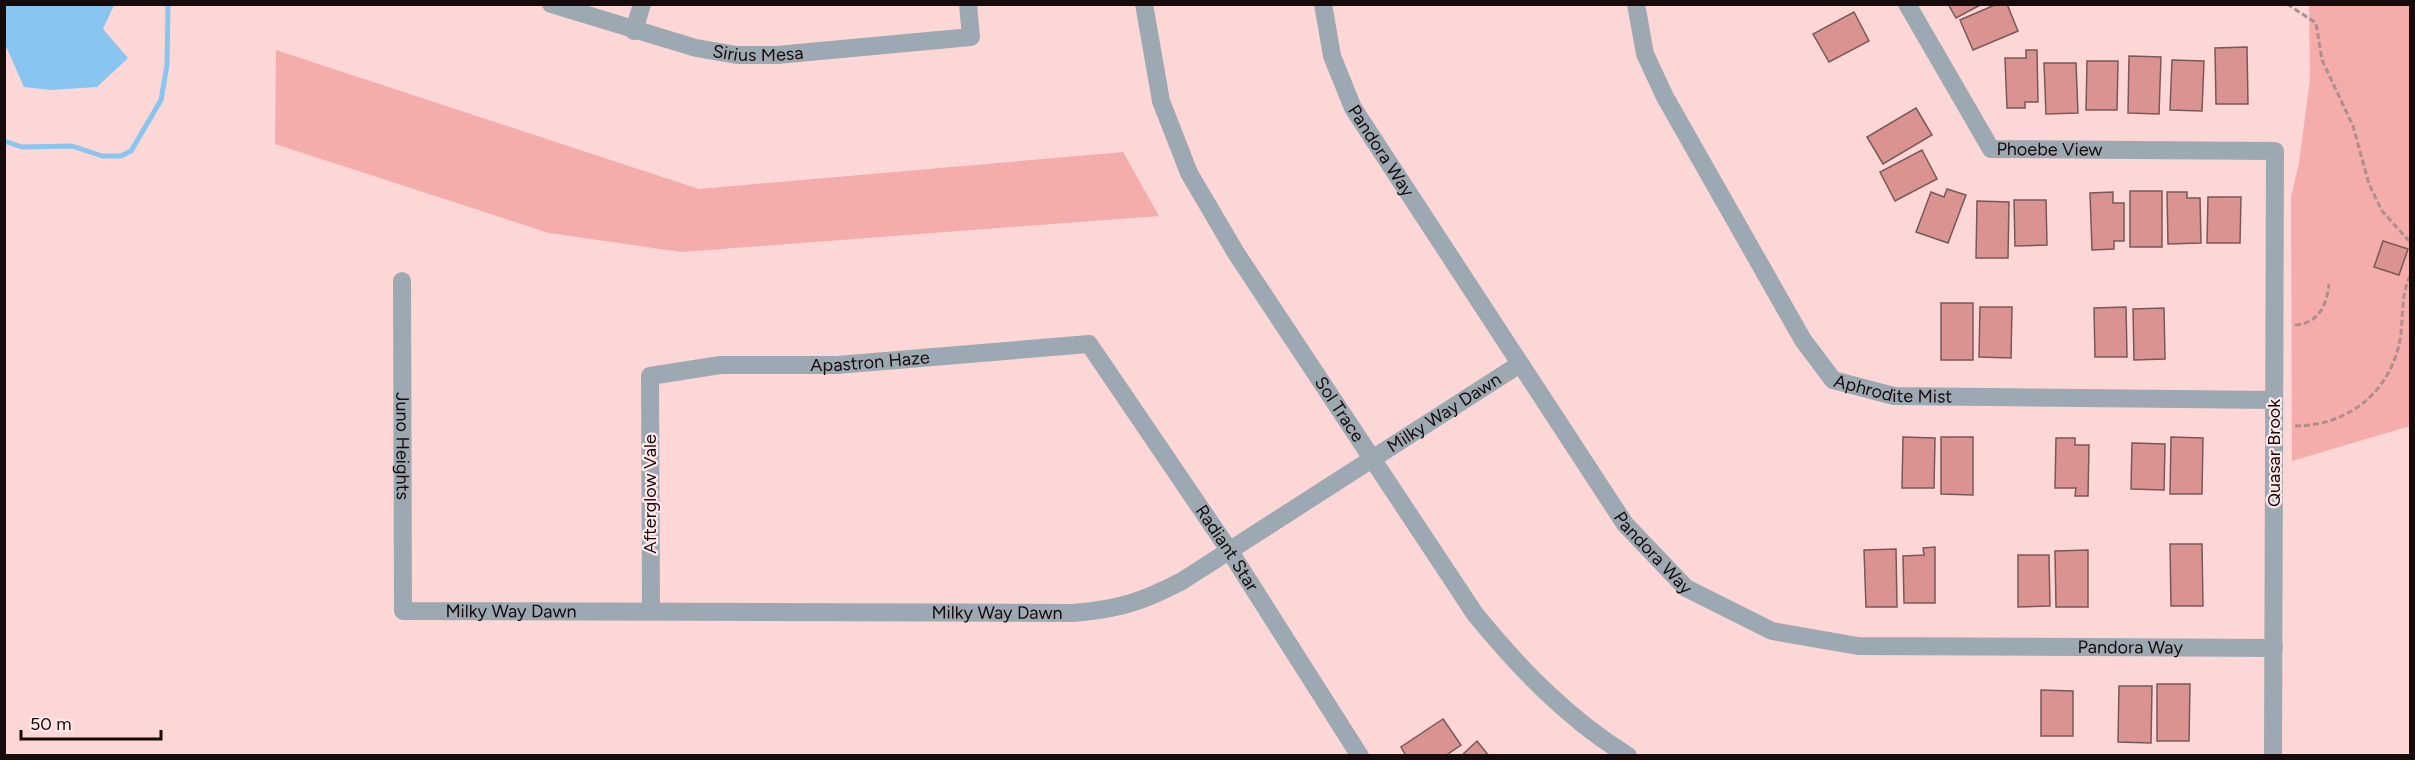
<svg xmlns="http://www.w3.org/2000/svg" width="2415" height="760" viewBox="0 0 2415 760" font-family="Figtree,sans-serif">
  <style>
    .green { fill: #f5adab }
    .water { fill: #89c5f1 }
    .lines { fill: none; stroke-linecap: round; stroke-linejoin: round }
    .stream { stroke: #89c5f1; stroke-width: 5 }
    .building { fill: #db9392; stroke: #785957; stroke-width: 1.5 }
    .path { stroke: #ac8f8e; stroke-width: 3; stroke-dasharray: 6 3; stroke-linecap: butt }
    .minor { stroke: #9da9b2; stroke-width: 18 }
    .labels { text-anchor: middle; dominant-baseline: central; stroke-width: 4.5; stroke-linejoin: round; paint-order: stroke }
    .street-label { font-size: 18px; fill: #160a0a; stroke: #ffe8e7 }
  </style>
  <rect width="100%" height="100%" fill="#fcd7d5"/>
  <g class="green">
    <polygon points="2309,5 2410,5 2410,426 2292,461 2291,197 2299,163 2310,79"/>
    <polygon points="276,50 699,189 1123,152 1159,216 681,252 549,233 275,144"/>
  </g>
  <polygon class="water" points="4,5 114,5 103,29 128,58 97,87 50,90 24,87 5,44"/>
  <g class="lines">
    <polyline class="stream" points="4,141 22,147 72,146 102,156 121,156 131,151 161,100 167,65 168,4"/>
  </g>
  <g class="building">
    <polygon points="1948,4 1982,4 1956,18"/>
    <polygon points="1997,4 2007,4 2018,31 1973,50 1960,20"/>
    <polygon points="1854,12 1869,41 1829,62 1813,34"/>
    <polygon points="2247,47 2248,104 2216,104 2215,48"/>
    <polygon points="2026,50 2037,50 2038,102 2025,102 2025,108 2007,108 2005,58 2026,58"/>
    <polygon points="2129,56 2161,57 2159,114 2128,113"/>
    <polygon points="2172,60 2204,61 2202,111 2170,110"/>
    <polygon points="2087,61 2118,61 2117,110 2086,110"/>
    <polygon points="2044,63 2076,63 2078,113 2046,114"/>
    <polygon points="1916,108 1932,135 1883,164 1867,137"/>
    <polygon points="1922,150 1937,179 1895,201 1880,172"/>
    <polygon points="1947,189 1966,195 1948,243 1916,232 1931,192 1944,197"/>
    <rect x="2130" y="191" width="32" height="56"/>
    <polygon points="2113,192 2113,203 2124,203 2124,241 2114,241 2114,249 2092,250 2090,193"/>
    <polygon points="2167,192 2187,192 2187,198 2200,198 2201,243 2168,244"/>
    <polygon points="2208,197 2241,197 2240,243 2207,243"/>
    <polygon points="2014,200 2046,200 2047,245 2015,246"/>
    <polygon points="1977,201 2009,202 2008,258 1976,258"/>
    <polygon points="2383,241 2408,249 2399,275 2374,267"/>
    <rect x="1941" y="303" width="32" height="57"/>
    <polygon points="1980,307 2012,307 2011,358 1979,357"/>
    <polygon points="2126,307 2127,357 2095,357 2094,308"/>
    <polygon points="2164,308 2165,359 2134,360 2133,309"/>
    <polygon points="1903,437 1935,438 1934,488 1902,488"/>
    <polygon points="1941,437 1973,437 1973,495 1941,494"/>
    <polygon points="2171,437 2203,438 2202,494 2170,494"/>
    <polygon points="2056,438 2075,438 2075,445 2089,445 2088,496 2075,496 2076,488 2055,488"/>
    <polygon points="2132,443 2165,444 2164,490 2131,489"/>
    <polygon points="2170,544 2202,544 2203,606 2171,606"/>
    <polygon points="1935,547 1935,603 1904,603 1903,556 1924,555 1923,548"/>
    <polygon points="1896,549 1897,607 1866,607 1864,550"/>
    <polygon points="2088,550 2088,607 2056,607 2055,551"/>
    <polygon points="2018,555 2049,555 2050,606 2018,607"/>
    <polygon points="2157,684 2190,684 2189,741 2157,741"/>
    <polygon points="2119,686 2152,686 2151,743 2118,742"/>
    <polygon points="2041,690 2073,691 2073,736 2041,736"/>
    <polygon points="1443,719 1461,745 1445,756 1406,756 1401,747"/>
    <polygon points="1477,741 1489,756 1461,756"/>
  </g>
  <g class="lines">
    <g class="path">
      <polyline points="2287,4 2316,23 2322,60 2353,126 2369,184 2382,211 2410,242"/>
      <path d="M2295 325C2318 324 2327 305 2329 284"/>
      <path d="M2295 426C2347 426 2390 393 2400 340 2404 318 2400 297 2410 276"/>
    </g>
    <g class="minor">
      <path id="s1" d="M551 4 696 48 737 55H777L971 37 968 4"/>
      <path id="s2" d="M1144 4 1161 101 1189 173 1236 253 1475 614C1520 669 1567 718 1628 756"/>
      <path id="s3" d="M1323 4 1332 56 1353 108 1625 524 1686 588 1772 631 1858 646 2274 648"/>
      <path id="s4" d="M1636 4 1645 54 1665 97 1803 340 1833 380 1894 396 2274 400"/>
      <path id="s5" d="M1907 4 1991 149 2275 151 2273 756"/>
      <polyline points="634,31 642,4"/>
      <path id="s6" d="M402 281 403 611 1074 613C1119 609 1142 602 1182 581L1520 364"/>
      <path id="s7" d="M651 611 650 376 720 365H837L1089 344 1229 550 1360 756"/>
    </g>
  </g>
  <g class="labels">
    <g class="street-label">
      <text stroke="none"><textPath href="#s1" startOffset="214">Sirius Mesa</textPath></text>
      <text stroke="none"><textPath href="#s5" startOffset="226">Phoebe View</textPath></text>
      <text stroke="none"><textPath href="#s3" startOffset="160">Pandora Way</textPath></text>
      <text stroke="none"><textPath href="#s7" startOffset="456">Apastron Haze</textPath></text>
      <text stroke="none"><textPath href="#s4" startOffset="489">Aphrodite Mist</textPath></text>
      <text stroke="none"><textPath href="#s2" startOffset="456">Sol Trace</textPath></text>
      <text stroke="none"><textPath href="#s6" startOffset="1426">Milky Way Dawn</textPath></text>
      <text stroke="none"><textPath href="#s6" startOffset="165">Juno Heights</textPath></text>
      <text transform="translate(2274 453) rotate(-90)">Quasar Brook</text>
      <text transform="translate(650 494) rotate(-90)">Afterglow Vale</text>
      <text stroke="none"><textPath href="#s7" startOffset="922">Radiant Star</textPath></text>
      <text stroke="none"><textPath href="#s3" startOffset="646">Pandora Way</textPath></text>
      <text stroke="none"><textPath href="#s6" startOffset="438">Milky Way Dawn</textPath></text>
      <text stroke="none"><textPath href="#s6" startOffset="924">Milky Way Dawn</textPath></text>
      <text stroke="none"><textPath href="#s3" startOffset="1150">Pandora Way</textPath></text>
    </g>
  </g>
  <rect width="2415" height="760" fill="none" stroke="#160a0a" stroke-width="12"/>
  <path d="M21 730v9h140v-9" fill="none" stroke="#160a0a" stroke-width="3"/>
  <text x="30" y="730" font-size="18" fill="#160a0a" stroke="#ffe8e7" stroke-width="4.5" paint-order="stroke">50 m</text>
</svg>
